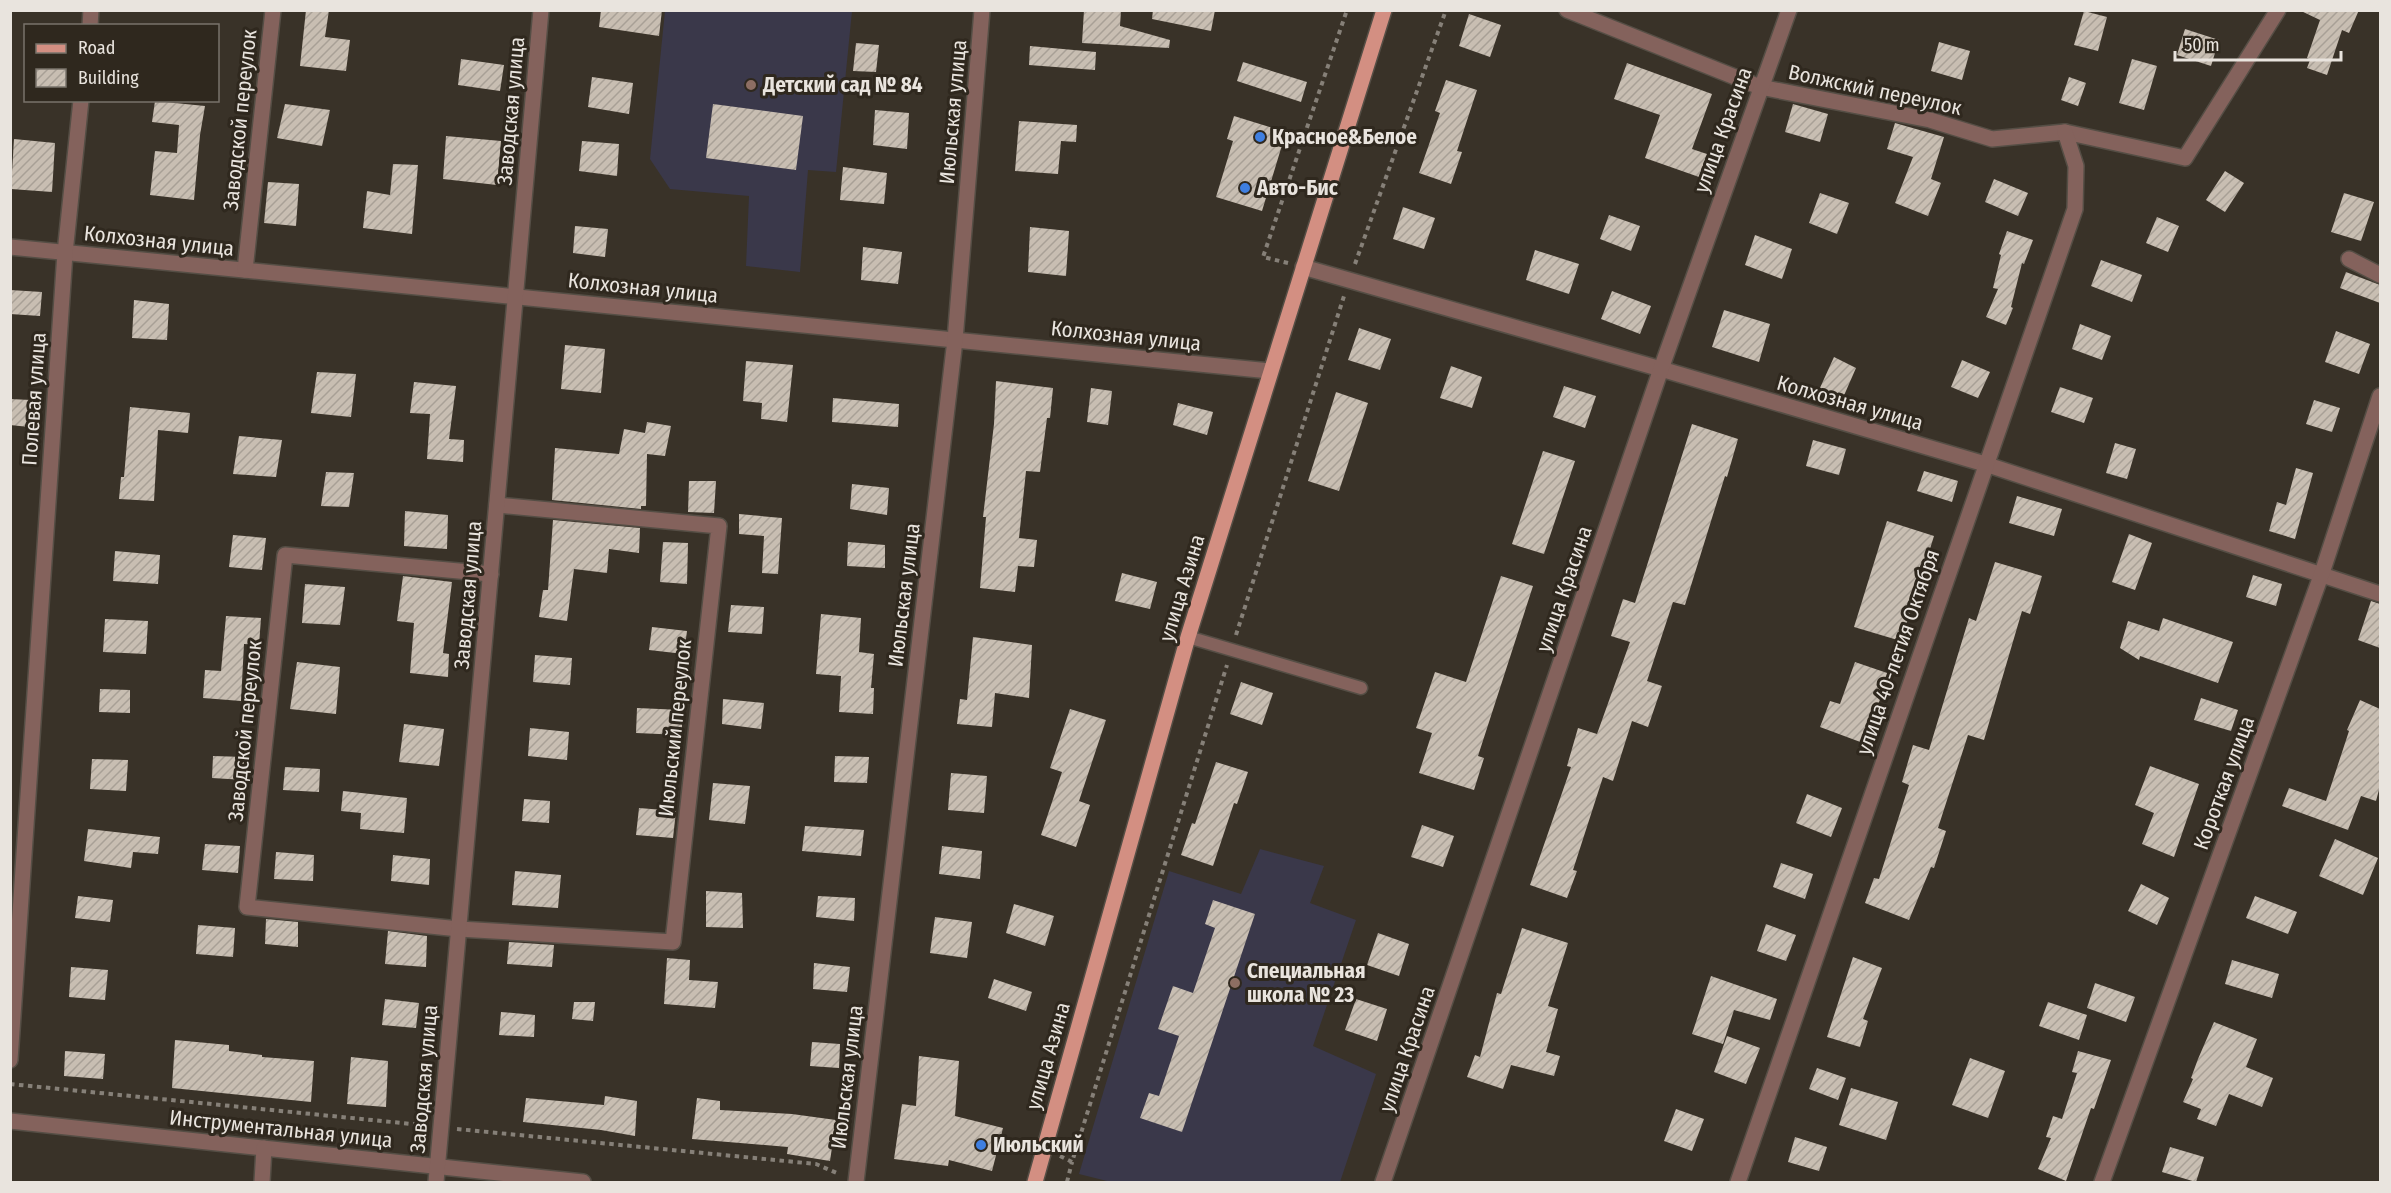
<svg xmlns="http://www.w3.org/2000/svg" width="2391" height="1193" viewBox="0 0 2391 1193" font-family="'Fira Sans Condensed',sans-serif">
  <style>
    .education { fill: #3a384a }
    .building { fill: url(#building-hatch) }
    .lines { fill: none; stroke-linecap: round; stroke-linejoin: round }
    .lane-casing { stroke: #554e45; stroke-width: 15 }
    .street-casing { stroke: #554e45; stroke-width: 18 }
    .primary-casing { stroke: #554e45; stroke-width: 18 }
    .path { stroke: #868078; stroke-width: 4; stroke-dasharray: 4.5 4.5; stroke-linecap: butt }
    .lane { stroke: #84625c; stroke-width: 12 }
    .street { stroke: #84625c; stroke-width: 15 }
    .primary { stroke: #d38f82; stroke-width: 15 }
    .education-dot { fill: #8d6e63; stroke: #2f281e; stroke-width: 2 }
    .shop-dot { fill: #3f7fe0; stroke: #2f281e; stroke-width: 2 }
    .labels { text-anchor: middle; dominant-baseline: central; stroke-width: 6; stroke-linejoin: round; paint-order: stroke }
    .poi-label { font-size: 21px; font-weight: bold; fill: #e9e4de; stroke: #2f281e; text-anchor: start }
    .street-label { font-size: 21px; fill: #e9e4de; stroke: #2f281e }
  </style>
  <defs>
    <pattern id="building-hatch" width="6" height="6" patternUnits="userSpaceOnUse" patternTransform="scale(1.5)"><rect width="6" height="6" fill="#c8beb2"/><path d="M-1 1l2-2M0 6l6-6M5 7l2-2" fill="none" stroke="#a8a096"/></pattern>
  </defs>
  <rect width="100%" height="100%" fill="#393228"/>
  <g class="education">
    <polygon points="665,11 852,11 836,172 808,170 800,272 746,266 749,196 670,189 650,159"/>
    <polygon points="1260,849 1324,866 1310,903 1356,920 1313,1046 1376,1074 1340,1182 1111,1182 1079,1174 1169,871 1241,894"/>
  </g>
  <g class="building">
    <polygon points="306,10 329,10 325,37 350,40 346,71 300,66"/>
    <polygon points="601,10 662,10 659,36 599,27"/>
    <polygon points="1084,10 1121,10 1120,26 1170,40 1169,48 1082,43"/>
    <polygon points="1153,10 1215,10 1211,31 1152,19"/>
    <polygon points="2299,10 2359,10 2349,33 2342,30 2327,75 2307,68 2310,60 2307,58 2320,20"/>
    <polygon points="2084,11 2107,17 2098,51 2074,45"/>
    <polygon points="1469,14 1501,25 1490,57 1459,46"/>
    <polygon points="2185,29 2219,40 2211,66 2177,55"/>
    <polygon points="1939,42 1970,51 1962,80 1931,71"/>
    <polygon points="856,43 879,45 876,72 853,71"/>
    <polygon points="1030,46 1096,52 1095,70 1029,65"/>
    <polygon points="461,59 504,65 500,91 458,85"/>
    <polygon points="2132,59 2157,66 2144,110 2119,103"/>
    <polygon points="1243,62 1307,82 1301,102 1237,81"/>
    <polygon points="1627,63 1712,94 1692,149 1707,154 1699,177 1645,158 1660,115 1614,99"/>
    <polygon points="592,77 633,83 629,114 588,107"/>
    <polygon points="2069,77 2086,83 2078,106 2061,100"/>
    <polygon points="1446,80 1477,90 1457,151 1462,152 1451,184 1419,173 1440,113 1435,111"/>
    <polygon points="155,101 205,106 200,135 194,200 150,195 155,151 177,153 179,125 152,122"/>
    <polygon points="285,104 330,110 322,146 277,138"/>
    <polygon points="713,104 803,116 796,170 706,158"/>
    <polygon points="1793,104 1828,114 1820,142 1785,132"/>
    <polygon points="875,110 909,113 907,149 873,145"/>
    <polygon points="1234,116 1286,132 1262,211 1216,197 1233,141 1227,139"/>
    <polygon points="1019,121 1077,125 1076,142 1061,141 1058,174 1015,171"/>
    <polygon points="1895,123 1944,137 1931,179 1941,183 1928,216 1895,203 1913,157 1887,149"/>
    <polygon points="446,136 501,141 497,185 443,179"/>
    <polygon points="14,139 55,143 52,192 11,189"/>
    <polygon points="582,141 619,144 617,176 579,171"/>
    <polygon points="393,164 418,165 412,234 363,228 367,191 390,195"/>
    <polygon points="843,167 887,173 884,204 840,200"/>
    <polygon points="2225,171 2244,183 2225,212 2206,200"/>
    <polygon points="1994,179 2028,193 2018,216 1985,202"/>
    <polygon points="268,182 299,184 296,226 264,223"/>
    <polygon points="1820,193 1849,203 1837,234 1809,223"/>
    <polygon points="2344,193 2374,202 2361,241 2331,232"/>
    <polygon points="1403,207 1435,218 1424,249 1393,239"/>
    <polygon points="1609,215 1640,226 1631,251 1600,239"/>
    <polygon points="2157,217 2179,226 2168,252 2146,243"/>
    <polygon points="575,226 608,229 605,257 573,253"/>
    <polygon points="1030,227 1069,231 1066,276 1028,272"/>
    <polygon points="2007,231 2033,240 2024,264 2022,263 2011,307 2013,308 2006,325 1986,317 1998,289 1993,288 2001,255 1999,254"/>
    <polygon points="1755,235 1792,249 1782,279 1745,265"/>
    <polygon points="863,247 902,252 898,284 861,280"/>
    <polygon points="1535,250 1579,264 1569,294 1526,280"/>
    <polygon points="2101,260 2142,275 2132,302 2091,286"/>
    <polygon points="2346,272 2380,285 2380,303 2340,288"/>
    <polygon points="10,290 42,292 40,316 10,314"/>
    <polygon points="1612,291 1651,306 1640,334 1601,319"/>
    <polygon points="134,300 169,304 167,340 132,338"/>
    <polygon points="1724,310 1770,324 1759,362 1712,347"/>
    <polygon points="2080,324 2111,336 2102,360 2072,349"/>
    <polygon points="1359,328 1391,339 1380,370 1348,360"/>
    <polygon points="2336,331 2370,344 2359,374 2325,362"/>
    <polygon points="565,345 605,349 601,393 561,389"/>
    <polygon points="1834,357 1856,368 1842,400 1819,390"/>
    <polygon points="1962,360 1990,372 1978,398 1951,387"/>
    <polygon points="746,361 793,365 787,422 761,419 762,403 743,401"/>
    <polygon points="1451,366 1482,377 1472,408 1440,398"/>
    <polygon points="317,372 356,374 351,417 311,413"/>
    <polygon points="996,381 1053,388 1050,418 1047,418 1040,472 1026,471 1019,538 1037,540 1034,567 1018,566 1015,592 980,588 986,517 983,517 994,424"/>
    <polygon points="414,382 456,386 449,439 464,440 463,462 427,459 430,414 410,413"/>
    <polygon points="1564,386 1596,396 1585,428 1553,417"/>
    <polygon points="2060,387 2093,398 2084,423 2051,412"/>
    <polygon points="1091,388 1112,391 1108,425 1087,422"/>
    <polygon points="1336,392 1368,403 1339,491 1308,481"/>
    <polygon points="833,398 899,404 898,427 832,422"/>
    <polygon points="10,399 31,400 29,427 10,425"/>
    <polygon points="2314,400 2340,408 2332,432 2306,424"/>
    <polygon points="1178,403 1213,412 1207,435 1173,425"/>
    <polygon points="130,407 190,413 188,433 158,430 154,501 119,499 121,477 124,477"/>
    <polygon points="647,422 671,426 665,456 647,454 646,506 641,506 641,509 552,500 555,448 619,454 624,429 645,433"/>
    <polygon points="1692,424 1738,439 1727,477 1725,476 1685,605 1673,602 1647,681 1662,686 1648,727 1632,721 1613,781 1603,777 1573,870 1577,871 1567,898 1530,885 1571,767 1567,766 1578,728 1597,734 1630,642 1611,636 1623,599 1635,603"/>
    <polygon points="239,436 282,440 276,477 233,474"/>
    <polygon points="1813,440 1846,449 1839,475 1806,466"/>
    <polygon points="2115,443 2136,449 2127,479 2106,473"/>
    <polygon points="1543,451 1575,461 1544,554 1512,544"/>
    <polygon points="2296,468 2313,473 2295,539 2269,531 2277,502 2286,505"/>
    <polygon points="1924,471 1958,481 1952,502 1917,491"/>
    <polygon points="326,472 354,473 349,507 321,506"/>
    <polygon points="689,481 716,481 714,513 688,512"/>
    <polygon points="852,484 889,488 887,515 850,509"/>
    <polygon points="2017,496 2062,509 2054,536 2009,523"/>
    <polygon points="405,511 448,515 447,549 404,546"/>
    <polygon points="739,514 782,518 778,574 762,573 764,536 739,534"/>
    <polygon points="553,520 640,528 639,553 609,549 607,573 574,569 567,621 539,617 543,590 548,590"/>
    <polygon points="1887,521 1934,536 1901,641 1854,627"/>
    <polygon points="2129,534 2152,543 2135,590 2112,582"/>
    <polygon points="233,535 266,538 262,570 229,567"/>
    <polygon points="663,542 688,543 687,584 660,582"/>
    <polygon points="848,542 885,545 885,568 847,566"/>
    <polygon points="115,551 160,555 158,584 113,581"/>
    <polygon points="1995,562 2042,576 2030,614 2022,611 1984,740 1968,735 1938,828 1946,831 1934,868 1931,867 1909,920 1865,903 1874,878 1879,879 1909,785 1902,782 1913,745 1929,750 1969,618 1976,621"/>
    <polygon points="1122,573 1157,582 1150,609 1115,601"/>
    <polygon points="2253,575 2282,584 2276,606 2246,597"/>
    <polygon points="403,576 452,582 443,653 449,654 448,677 410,673 414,623 397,621"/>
    <polygon points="1501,576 1533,586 1478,756 1484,758 1474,790 1419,773 1432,733 1416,728 1435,672 1466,682"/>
    <polygon points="305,584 345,587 340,625 302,623"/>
    <polygon points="2371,601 2380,604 2380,648 2358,640"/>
    <polygon points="731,605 764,607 762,634 728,632"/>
    <polygon points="821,614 861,618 859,652 874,654 871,688 874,688 873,714 839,712 841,676 816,674"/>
    <polygon points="226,616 261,618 259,645 244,644 241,701 203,698 205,670 221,671"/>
    <polygon points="2163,618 2233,642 2218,683 2140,656 2139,660 2120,648 2128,621 2159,631"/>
    <polygon points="105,619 148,621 146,654 103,652"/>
    <polygon points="652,627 687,631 684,654 649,650"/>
    <polygon points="973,637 1032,645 1029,698 995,693 992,727 957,724 960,699 967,700"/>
    <polygon points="535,655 572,658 570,685 533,682"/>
    <polygon points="297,662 340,667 336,714 290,709"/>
    <polygon points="1855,662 1890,674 1863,743 1820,727 1830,701 1840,704"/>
    <polygon points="1241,682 1273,693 1262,725 1230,714"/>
    <polygon points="100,689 130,690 130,713 99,712"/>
    <polygon points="2201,698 2238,710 2231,731 2194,720"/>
    <polygon points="723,699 764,703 761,729 722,724"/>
    <polygon points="2360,700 2380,709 2380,786 2376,801 2361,796 2348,830 2282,806 2289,788 2326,801 2349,731 2347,730"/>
    <polygon points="637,708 682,710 682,735 636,733"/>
    <polygon points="1070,709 1106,720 1079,801 1090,805 1076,847 1041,835 1062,772 1050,768"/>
    <polygon points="404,724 444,729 439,766 399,762"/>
    <polygon points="530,728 569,732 567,760 528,756"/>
    <polygon points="213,756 245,757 245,780 212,778"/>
    <polygon points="835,756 869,757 867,783 834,782"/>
    <polygon points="92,759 128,760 126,791 90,789"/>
    <polygon points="1216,762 1248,772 1237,804 1234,803 1213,866 1181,855 1192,823 1195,824"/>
    <polygon points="2150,766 2199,784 2174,857 2142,844 2154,813 2135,805"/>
    <polygon points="285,767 320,769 319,792 283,790"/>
    <polygon points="951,773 987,776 984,813 948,810"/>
    <polygon points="713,783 750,786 745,824 709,820"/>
    <polygon points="343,791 407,798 404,833 360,829 361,813 341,811"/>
    <polygon points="1807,794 1842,808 1831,837 1796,823"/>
    <polygon points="524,799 550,801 549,823 522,821"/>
    <polygon points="639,808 676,811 673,838 636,835"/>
    <polygon points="1422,825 1454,836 1443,867 1411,857"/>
    <polygon points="805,826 864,830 861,856 802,851"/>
    <polygon points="88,829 160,837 158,854 133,852 131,868 84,861"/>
    <polygon points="2335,839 2378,858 2363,895 2319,876"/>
    <polygon points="205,844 240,846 238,873 202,870"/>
    <polygon points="942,846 982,851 980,879 939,874"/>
    <polygon points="276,852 314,855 313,881 274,879"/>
    <polygon points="393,855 430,859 429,885 391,881"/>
    <polygon points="1781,863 1813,874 1805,899 1773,887"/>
    <polygon points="515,871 561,875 558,908 512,905"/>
    <polygon points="2141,884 2169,898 2157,925 2128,911"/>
    <polygon points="706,891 742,893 743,928 706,927"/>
    <polygon points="78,896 113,900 110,922 75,918"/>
    <polygon points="818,896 855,898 854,921 816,917"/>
    <polygon points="2255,896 2297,912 2288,934 2246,918"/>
    <polygon points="1213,900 1255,914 1182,1132 1140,1118 1149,1093 1159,1096 1179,1036 1158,1029 1173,986 1193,993 1215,928 1205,924"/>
    <polygon points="1014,904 1054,916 1045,946 1006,933"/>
    <polygon points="935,917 972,922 967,958 930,953"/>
    <polygon points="266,919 298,922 298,947 265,944"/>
    <polygon points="1766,924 1796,935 1786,961 1757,951"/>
    <polygon points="198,925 235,928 233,957 196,954"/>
    <polygon points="1522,928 1568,943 1548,1006 1558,1009 1546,1052 1560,1056 1554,1076 1511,1065 1503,1089 1467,1077 1475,1055 1480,1057 1497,993 1501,994"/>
    <polygon points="388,931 427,936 426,967 385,964"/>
    <polygon points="1378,933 1409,944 1399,976 1367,965"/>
    <polygon points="509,942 554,945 552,967 507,964"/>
    <polygon points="1853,957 1882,968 1863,1019 1868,1021 1860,1047 1827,1037"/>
    <polygon points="667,958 690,960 689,980 718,982 715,1008 664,1004"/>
    <polygon points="2232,960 2279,974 2272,998 2225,984"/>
    <polygon points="814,963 850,967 847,992 813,989"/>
    <polygon points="71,967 108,970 105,1000 69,997"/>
    <polygon points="1711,976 1777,999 1770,1020 1734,1010 1723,1044 1692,1034"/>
    <polygon points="994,979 1032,992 1026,1011 988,998"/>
    <polygon points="2095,983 2135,997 2126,1022 2087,1008"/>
    <polygon points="385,999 419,1003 416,1028 382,1025"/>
    <polygon points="1356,999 1387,1009 1377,1041 1345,1030"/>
    <polygon points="574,1002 595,1002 593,1021 572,1019"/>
    <polygon points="2048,1002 2087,1015 2079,1040 2039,1026"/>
    <polygon points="501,1012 535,1015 534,1037 499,1035"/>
    <polygon points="2214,1022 2257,1039 2246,1067 2273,1078 2262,1107 2229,1094 2216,1126 2197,1119 2201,1109 2183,1102 2193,1079 2191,1078 2198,1059"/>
    <polygon points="1727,1036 1760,1048 1746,1084 1714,1072"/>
    <polygon points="175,1040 229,1045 229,1051 262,1055 262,1057 314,1061 311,1102 172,1088"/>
    <polygon points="812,1042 840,1044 839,1068 810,1066"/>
    <polygon points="65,1051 105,1054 103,1079 64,1076"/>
    <polygon points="2078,1051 2111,1060 2094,1109 2091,1108 2066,1181 2038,1169 2051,1138 2046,1137 2053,1116 2062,1119 2077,1073 2072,1072"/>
    <polygon points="919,1056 959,1061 955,1116 1003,1128 992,1171 949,1160 948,1166 894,1159 902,1104 916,1106"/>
    <polygon points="351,1057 388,1061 386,1107 347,1104"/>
    <polygon points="1970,1058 2005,1071 1988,1118 1952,1105"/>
    <polygon points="1817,1068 1846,1078 1838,1100 1809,1089"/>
    <polygon points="1851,1088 1898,1102 1886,1140 1839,1125"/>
    <polygon points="605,1096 637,1101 635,1136 601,1130 523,1122 526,1098 604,1105"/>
    <polygon points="697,1098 720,1101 720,1110 792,1114 836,1120 830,1161 787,1154 788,1147 692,1139"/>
    <polygon points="1676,1109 1704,1119 1692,1151 1664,1141"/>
    <polygon points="1795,1137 1827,1147 1819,1171 1788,1162"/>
    <polygon points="2170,1147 2204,1157 2196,1182 2162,1172"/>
  </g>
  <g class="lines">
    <g class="lane-casing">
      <polyline id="lane" points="1188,637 1361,688"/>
    </g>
    <g class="street-casing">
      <g id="street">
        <polyline points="1567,10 1760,87 1930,120 1992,139 2065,132 2185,158 2278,10"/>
        <polyline points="90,26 91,10"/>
        <polyline points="10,247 1270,371"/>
        <polyline points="2349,259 2380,275"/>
        <polyline points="1303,267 1661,369 1985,464 2380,594"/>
        <polyline points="245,270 273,10"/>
        <polyline points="491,574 285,555 247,907 459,929 673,942 719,526 497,505"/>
        <polyline points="10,1060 65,253 81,100"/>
        <polyline points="10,1121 583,1182"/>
        <polyline points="262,1182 264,1148"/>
        <polyline points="436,1182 541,10"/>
        <polyline points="856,1182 955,340 982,10"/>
        <polyline points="1383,1182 1661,369 1789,10"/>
        <polyline points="1738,1182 2075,209 2076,166 2065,132"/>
        <polyline points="2102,1182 2322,573 2380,396"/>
      </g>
    </g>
    <g class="primary-casing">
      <polyline id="primary" points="1035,1182 1188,637 1384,10"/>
    </g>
    <g class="path">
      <polyline points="1288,263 1263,257 1347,10"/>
      <polyline points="1355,264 1446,10"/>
      <polyline points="1236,635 1344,296"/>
      <polyline points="10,1084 422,1125"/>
      <polyline points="457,1129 816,1164 839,1174"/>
      <polyline points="1060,1156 1072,1162 1227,665"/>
      <polyline points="1067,1182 1072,1162"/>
    </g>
    <use href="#lane" class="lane"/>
    <use href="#street" class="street"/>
    <use href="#primary" class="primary"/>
  </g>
  <g class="education-dot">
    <circle cx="751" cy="85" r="6"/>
    <circle cx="1235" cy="983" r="6"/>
  </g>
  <g class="shop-dot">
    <circle cx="1260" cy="137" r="6"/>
    <circle cx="1245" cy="188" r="6"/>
    <circle cx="981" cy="1145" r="6"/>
  </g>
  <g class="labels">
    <g class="poi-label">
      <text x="763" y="85">Детский сад № 84</text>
      <text x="1272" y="137">Красное&amp;Белое</text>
      <text x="1257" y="188">Авто-Бис</text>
      <text x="1247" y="971">Специальная<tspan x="1247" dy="24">школа № 23</tspan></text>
      <text x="993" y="1145">Июльский</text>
    </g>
    <g class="street-label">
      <text transform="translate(1875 90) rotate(12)">Волжский переулок</text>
      <text transform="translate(511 111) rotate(-85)">Заводская улица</text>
      <text transform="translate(953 112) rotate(-85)">Июльская улица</text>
      <text transform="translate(240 120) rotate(-84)">Заводской переулок</text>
      <text transform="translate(1723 130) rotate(-70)">улица Красина</text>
      <text transform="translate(159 241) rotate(6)">Колхозная улица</text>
      <text transform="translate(643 288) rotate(6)">Колхозная улица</text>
      <text transform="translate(1126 336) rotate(6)">Колхозная улица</text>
      <text transform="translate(34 399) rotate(-86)">Полевая улица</text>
      <text transform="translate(1850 403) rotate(16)">Колхозная улица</text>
      <text transform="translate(1182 588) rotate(-73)">улица Азина</text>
      <text transform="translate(1564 589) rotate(-71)">улица Красина</text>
      <text transform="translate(468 595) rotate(-85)">Заводская улица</text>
      <text transform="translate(904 595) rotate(-83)">Июльская улица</text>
      <text transform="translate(1898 652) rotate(-71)">улица 40-летия Октября</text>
      <text transform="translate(675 728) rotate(-84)">Июльский переулок</text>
      <text transform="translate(245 731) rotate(-84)">Заводской переулок</text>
      <text transform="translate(2224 783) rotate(-70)">Короткая улица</text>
      <text transform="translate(1407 1049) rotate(-71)">улица Красина</text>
      <text transform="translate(1048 1056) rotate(-74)">улица Азина</text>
      <text transform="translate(847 1077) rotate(-83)">Июльская улица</text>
      <text transform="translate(424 1079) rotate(-85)">Заводская улица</text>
      <text transform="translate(281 1129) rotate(6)">Инструментальная улица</text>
    </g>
  </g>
  <rect width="2391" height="1193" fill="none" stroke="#e9e4de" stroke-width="24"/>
  <rect x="24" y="24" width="195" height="78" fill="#2f281e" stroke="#79736b" stroke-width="1.5"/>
  <rect x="36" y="44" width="30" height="9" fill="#d38f82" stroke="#79736b" stroke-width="1.5"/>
  <text x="78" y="54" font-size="18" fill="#e9e4de">Road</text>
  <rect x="36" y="69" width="30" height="18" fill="url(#building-hatch)" stroke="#79736b" stroke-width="1.5"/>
  <text x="78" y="84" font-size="18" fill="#e9e4de">Building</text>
  <path d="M2175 51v9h166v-9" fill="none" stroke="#e9e4de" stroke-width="3"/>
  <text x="2184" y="51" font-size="18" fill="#e9e4de" stroke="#2f281e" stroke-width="4.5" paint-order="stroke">50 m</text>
</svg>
